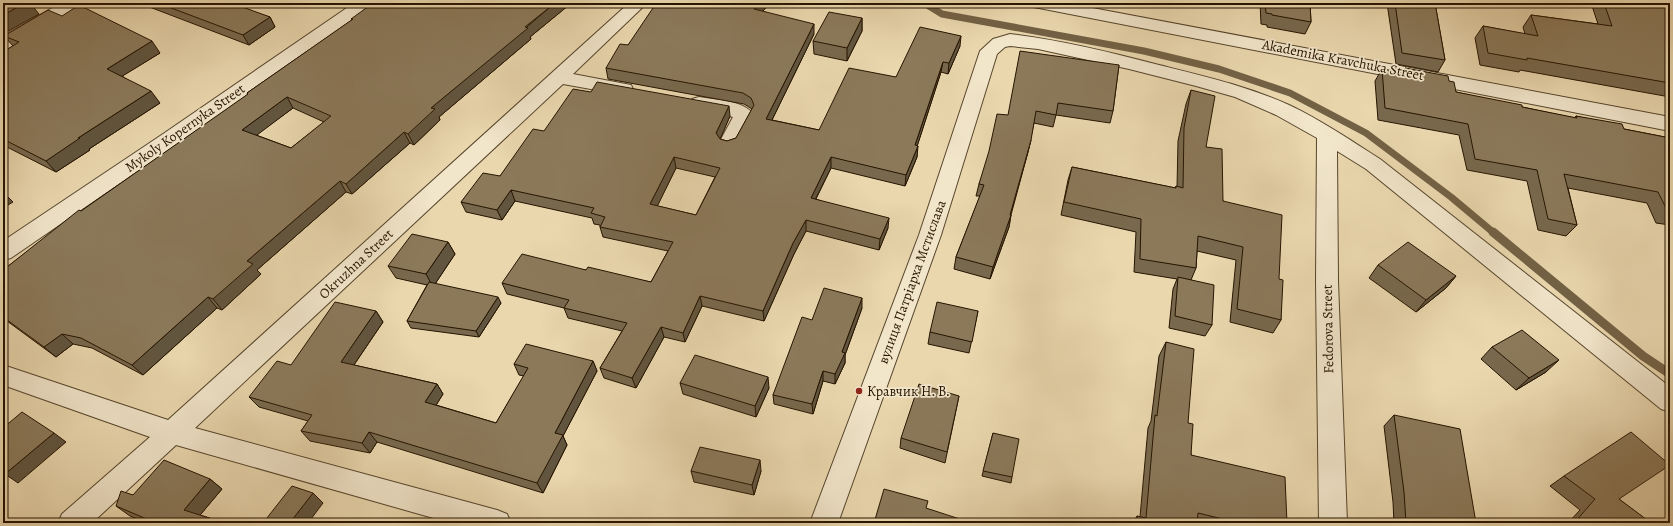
<svg xmlns="http://www.w3.org/2000/svg" width="1673" height="526" viewBox="0 0 1673 526" font-family="Alegreya,serif">
  <style>
    .lines { fill: none; stroke-linecap: round; stroke-linejoin: round }
    .stream-far1 { stroke: #736145; stroke-width: 7 }
    .stream { stroke: #736145; stroke-width: 9 }
    .minor-casing { stroke: #56452c; stroke-width: 2 }
    .minor { fill: #f1e5ca; fill-rule: evenodd }
    .wall { fill: #78684d; stroke: #251400; fill-rule: evenodd }
    .shaded-wall { fill: #61553f; stroke: #251400 }
    .building { fill: #8b795a; stroke: #251400; fill-rule: evenodd }
    .poi-dot { fill: #8f2418; stroke: #f1e5ca; stroke-width: 1.5 }
    .labels { text-anchor: middle; dominant-baseline: central; stroke-width: 3.5; stroke-linejoin: round; paint-order: stroke }
    .street-label { font-size: 14px; fill: #251400; stroke: #f1e5ca }
    .poi-label { font-size: 14px; fill: #251400; stroke: #f1e5ca; text-anchor: start }
  </style>
  <rect width="100%" height="100%" fill="#ead7ae"/>
  <filter id="stains"><feTurbulence type="fractalNoise" baseFrequency=".005" numOctaves="4"/><feColorMatrix values="0 0 0 0 .2 0 0 0 0 .09 0 0 0 0 .02 0 0 0 .5 -.17"/></filter>
  <radialGradient id="worn" r=".72"><stop offset=".6" stop-color="#630" stop-opacity="0"/><stop offset="1" stop-color="#630" stop-opacity=".3"/></radialGradient>
  <g class="lines">
    <polyline class="stream-far1" points="924,3 942,14 1144,51 1219,69 1290,93 1366,133 1451,197 1494,233"/>
    <polyline class="stream" points="1493,232 1643,356 1670,374"/>
    <g class="minor-casing">
      <g id="minor">
        <polygon points="61,3 81,3 79,7 9,48 3,50 3,36"/>
        <polygon points="354,3 373,3 371,7 177,144 11,258 3,260 3,241 163,134"/>
        <polygon points="629,3 647,3 573,74 631,85 633,89 631,93 624,95 563,84 195,428 497,510 507,514 511,523 451,523 176,445 92,523 58,523 62,514 150,437 3,385 3,365 168,420"/>
        <polygon points="1031,3 1066,3 1670,117 1670,131 1039,8 1033,7"/>
        <path d="M1010 34C1060 40 1110 52 1159 65 1203 76 1247 86 1289 105 1321 120 1350 140 1380 159L1670 387V412L1661 409 1366 169 1337 151 1338 281 1347 523H1319L1316 281 1317 138 1276 115 1235 97 1196 86 1129 69 1038 49 1010 46 1005 47 997 54 941 235 838 523H810L919 235 980 51 993 39Z"/>
        <path d="M699 97C715 100 744 100 754 115L736 148 729 150 722 148 719 143 733 117 692 107 690 103 692 99Z"/>
      </g>
    </g>
    <use href="#minor" class="minor"/>
  </g>
  <g class="wall">
    <polygon points="139,3 225,3 270,17 275,27 249,45"/>
    <path d="M668 3H770L763 11 814 34 772 120 819 130 896 77 960 46 948 74 941 72 917 146V157L905 186 831 168 816 199 888 228 879 250 806 231 794 254 764 321 702 306 685 342 664 337 636 388 604 378 600 368 622 331 568 318 564 308 507 294 502 283 586 270 651 282 668 251 603 237 600 227V225L594 224 592 218 515 201 502 220 466 212 461 202 500 176 544 131 730 116 720 139 727 141 736 138 752 109 744 104 608 79 606 68ZM676 168 715 177 696 215 657 206Z"/>
    <polygon points="1260,3 1310,3 1311,22 1305,34 1267,27 1267,25 1261,24"/>
    <polygon points="1387,3 1435,3 1445,60 1438,72 1396,64"/>
    <polygon points="1591,3 1670,3 1670,97 1520,70 1519,72 1480,65 1475,38 1483,26 1525,34 1523,27 1531,15 1598,24"/>
    <path d="M569 5 530 37 531 39 439 117 440 120 414 145 410 143 352 194 346 192 257 270 261 274 222 310 217 308 143 375 92 348 73 344 56 357 7 321 3 324V266L7 267 81 211 248 95 247 93 352 20 351 19ZM293 108 324 122 291 148 256 135Z"/>
    <polygon points="862,18 862,31 847,61 814,54 813,41"/>
    <polygon points="4,36 160,53 122,76 160,103 89,149 90,150 56,172 3,145 3,52 13,46"/>
    <polygon points="1119,65 1113,111 1110,123 1056,115 1053,127 1034,123 1028,152 1011,215 1009,227 990,279 954,269 956,257 980,196 976,196 979,184 1008,115"/>
    <polygon points="1405,68 1449,81 1456,92 1522,107 1574,118 1576,116 1624,129 1670,138 1670,225 1656,223 1647,203 1568,188 1577,225 1566,236 1538,230 1527,181 1467,170 1459,135 1378,120 1375,81 1382,69 1402,73"/>
    <polygon points="1191,90 1206,147 1223,201 1279,279 1281,320 1273,333 1230,322 1236,260 1197,251 1196,268 1191,280 1212,325 1205,336 1169,328 1173,289 1177,279 1134,272 1136,232 1061,215 1068,180 1072,167 1175,188 1176,186 1177,187 1178,141 1186,104"/>
    <polygon points="448,242 455,254 435,284 501,303 479,337 411,328 407,321 427,285 396,278 388,266"/>
    <polygon points="1378,265 1456,276 1446,288 1416,312 1369,278"/>
    <polygon points="862,308 845,355 845,363 835,384 823,381 813,414 774,404 773,395 812,320"/>
    <polygon points="376,311 383,322 354,365 437,384 443,394 436,405 496,423 524,376 519,375 514,364 593,361 597,371 563,436 567,445 543,493 377,442 370,453 310,441 301,431 308,421 259,407 249,397 291,365"/>
    <polygon points="978,311 969,353 928,344 930,332"/>
    <polygon points="1166,342 1188,423 1191,455 1287,523 1133,523 1137,516 1140,517 1148,428 1151,421 1159,356"/>
    <polygon points="1492,347 1546,372 1516,390 1481,359"/>
    <polygon points="680,383 769,388 756,417 683,394"/>
    <polygon points="959,396 945,463 900,448 901,438"/>
    <polygon points="1394,415 1476,523 1394,523 1393,502 1384,426"/>
    <polygon points="993,433 1012,477 1011,483 982,476"/>
    <polygon points="691,471 761,471 754,495 694,482"/>
    <polygon points="1564,476 1619,499 1651,523 1568,523 1580,510 1550,486"/>
    <polygon points="210,479 222,489 200,515 225,523 147,523 130,516 116,506 133,495"/>
  </g>
  <g class="shaded-wall">
    <polygon points="25,3 30,3 39,14 3,34 3,15"/>
    <polygon points="555,3 568,3 569,5 530,37 531,39 439,117 440,120 414,145 408,134 431,108"/>
    <polygon points="760,3 770,3 755,20 754,9"/>
    <polygon points="270,17 275,27 249,45 243,35"/>
    <polygon points="862,18 862,31 847,61 847,48"/>
    <polygon points="814,24 814,34 767,130 766,119"/>
    <polygon points="961,36 960,46 948,74 949,63"/>
    <polygon points="152,41 160,53 116,80 107,69"/>
    <polygon points="943,62 941,72 914,156 915,145"/>
    <polygon points="151,91 160,103 89,149 90,150 56,172 46,161 78,138"/>
    <polygon points="287,97 293,108 249,141 242,130"/>
    <polygon points="729,106 730,116 718,144 716,133"/>
    <polygon points="404,132 410,143 352,194 346,184"/>
    <polygon points="1031,140 1028,152 1007,226 1011,215 1009,227 990,279 993,267 1010,215"/>
    <polygon points="918,146 917,157 905,186 906,175"/>
    <polygon points="674,157 676,168 653,215 650,204"/>
    <polygon points="831,157 831,168 811,208 811,198"/>
    <polygon points="340,181 346,192 257,270 261,274 222,310 213,299 247,261"/>
    <polygon points="511,190 515,201 502,220 497,210"/>
    <polygon points="3,192 13,202 3,208"/>
    <polygon points="889,218 888,228 879,250 880,239"/>
    <polygon points="806,220 806,231 794,254 764,321 763,311 793,243"/>
    <polygon points="448,242 455,254 433,287 426,274"/>
    <polygon points="1456,276 1446,288 1416,312 1426,300"/>
    <polygon points="700,296 702,306 685,342 683,333"/>
    <polygon points="208,297 217,308 143,375 132,365"/>
    <polygon points="498,297 501,303 479,337 476,331"/>
    <polygon points="862,298 862,308 845,355 845,363 835,384 835,374 842,352"/>
    <polygon points="376,311 383,322 349,372 341,362"/>
    <polygon points="3,318 7,321 3,324"/>
    <polygon points="661,327 664,337 636,388 632,378"/>
    <polygon points="62,334 73,344 56,357 44,347"/>
    <polygon points="1559,360 1546,372 1516,390 1529,378"/>
    <polygon points="593,361 597,371 563,436 567,445 543,493 537,483 555,433"/>
    <polygon points="823,371 823,381 813,414 812,404"/>
    <polygon points="768,377 769,388 756,417 755,406"/>
    <polygon points="437,384 443,394 432,412 425,402"/>
    <polygon points="369,432 377,442 370,453 362,443"/>
    <polygon points="54,433 66,442 18,483 5,474"/>
    <polygon points="760,460 761,471 754,495 752,485"/>
    <polygon points="210,479 222,489 196,520 184,510"/>
    <polygon points="313,493 323,503 308,523 296,523 292,520"/>
  </g>
  <g class="building">
    <polygon points="3,3 25,3 3,15"/>
    <polygon points="158,3 225,3 235,7 237,5 270,17 243,35"/>
    <path d="M373 3H555L525 27 528 28 431 108 435 109 408 134 404 132 346 184 340 181 247 261 253 264 213 299 208 297 132 365 81 338 62 334 44 347 3 317V266L4 265 7 267 79 210 81 211 248 94 247 93 353 19H351ZM287 97 331 116 291 148 242 130Z"/>
    <path d="M668 3H760L754 9 814 24 766 119 819 130 849 68 896 77 920 27 961 36 949 63 943 62 915 145 918 146 906 175 831 157 811 198 889 218 880 239 806 220 793 243 763 311 700 296 683 333 661 327 632 378 600 368 627 323 564 308 569 300 502 283 522 254 586 270 588 267 651 282 673 242 600 227 605 217 591 213 594 208 511 190 497 210 461 202 483 173 500 176 533 129 544 131 573 89 591 92 597 82 729 106 716 133 720 139 727 141 736 138 754 105 751 98 743 93 606 68 620 44 628 45 655 5 664 7ZM674 157 720 168 696 215 650 204Z"/>
    <polygon points="1265,3 1310,3 1311,22 1272,15 1272,14 1266,13"/>
    <polygon points="1395,3 1435,3 1445,60 1402,53"/>
    <polygon points="1604,3 1670,3 1670,83 1527,58 1527,60 1488,53 1483,26 1538,36 1531,15 1612,26"/>
    <polygon points="79,5 152,41 107,69 151,91 78,138 80,138 46,161 3,139 3,52 19,42 4,36 48,10 62,16"/>
    <polygon points="829,12 862,18 847,48 813,41"/>
    <polygon points="1020,51 1119,65 1113,111 1058,103 1056,115 1036,111 1031,140 1010,215 1011,215 993,267 956,257 984,185 979,184 989,151 997,114 1008,115"/>
    <polygon points="1405,68 1448,76 1449,81 1454,82 1456,92 1522,105 1522,107 1577,118 1576,116 1622,124 1624,129 1670,138 1670,212 1668,212 1658,192 1564,174 1577,225 1548,219 1537,170 1475,159 1468,124 1385,108 1382,69 1406,73"/>
    <polygon points="1191,90 1215,96 1206,147 1222,149 1223,201 1282,215 1279,279 1283,280 1281,320 1237,309 1243,247 1198,236 1196,268 1140,259 1141,219 1064,202 1072,167 1176,188 1176,186 1183,188 1184,128"/>
    <polygon points="412,234 448,242 426,274 388,266"/>
    <polygon points="1408,242 1456,276 1426,300 1378,265"/>
    <polygon points="1178,277 1214,285 1212,325 1175,316"/>
    <polygon points="429,282 498,297 476,331 407,321"/>
    <polygon points="824,288 862,298 842,352 845,353 835,374 823,371 812,404 773,395 802,317 812,320"/>
    <polygon points="335,302 376,311 341,362 437,384 425,402 496,423 528,368 514,364 526,344 593,361 555,433 563,435 537,483 369,432 362,443 301,431 312,415 249,397 277,361 291,365"/>
    <polygon points="937,302 978,311 972,342 930,332"/>
    <polygon points="1522,330 1559,360 1529,378 1492,347"/>
    <polygon points="1166,342 1194,349 1188,423 1193,424 1191,455 1285,477 1287,523 1239,523 1198,513 1197,523 1137,523 1137,516 1146,518 1155,415 1157,416"/>
    <polygon points="695,355 768,377 755,406 680,383"/>
    <polygon points="919,384 959,396 947,452 901,438"/>
    <polygon points="22,412 54,433 5,474 3,473 3,428"/>
    <polygon points="1394,415 1460,429 1476,523 1406,523 1404,492"/>
    <polygon points="1631,432 1670,465 1619,499 1651,523 1576,523 1575,522 1595,499 1564,476"/>
    <polygon points="993,433 1019,439 1012,477 983,471"/>
    <polygon points="700,447 760,460 752,485 691,471"/>
    <polygon points="164,460 210,479 184,510 225,523 156,523 116,506 121,491 133,495"/>
    <polygon points="292,486 313,493 292,520 305,523 263,523"/>
    <polygon points="884,489 928,501 926,508 972,523 874,523"/>
  </g>
  <circle class="poi-dot" cx="859" cy="391" r="4"/>
  <g class="labels">
    <g class="street-label">
      <text transform="translate(1343 60) rotate(11)">Akademika Kravchuka Street</text>
      <text transform="translate(185 128) rotate(-35)">Mykoly Kopernyka Street</text>
      <text transform="translate(356 264) rotate(-43)">Okruzhna Street</text>
      <text transform="translate(912 282) rotate(-70)">вулиця Патріарха Мстислава</text>
      <text transform="translate(1328 329) rotate(-91)">Fedorova Street</text>
    </g>
    <g class="poi-label">
      <text x="867" y="391">Кравчик Н. В.</text>
    </g>
  </g>
  <rect width="1673" height="526" fill="none" stroke="#ead7ae" stroke-width="16"/>
  <rect x="4" y="4" width="1665" height="518" fill="none" stroke="#251400" stroke-width="2"/>
  <rect x="8" y="8" width="1657" height="510" fill="none" stroke="#251400"/>
  <rect width="100%" height="100%" filter="url(#stains)"/>
  <rect width="100%" height="100%" fill="url(#worn)"/>
</svg>
